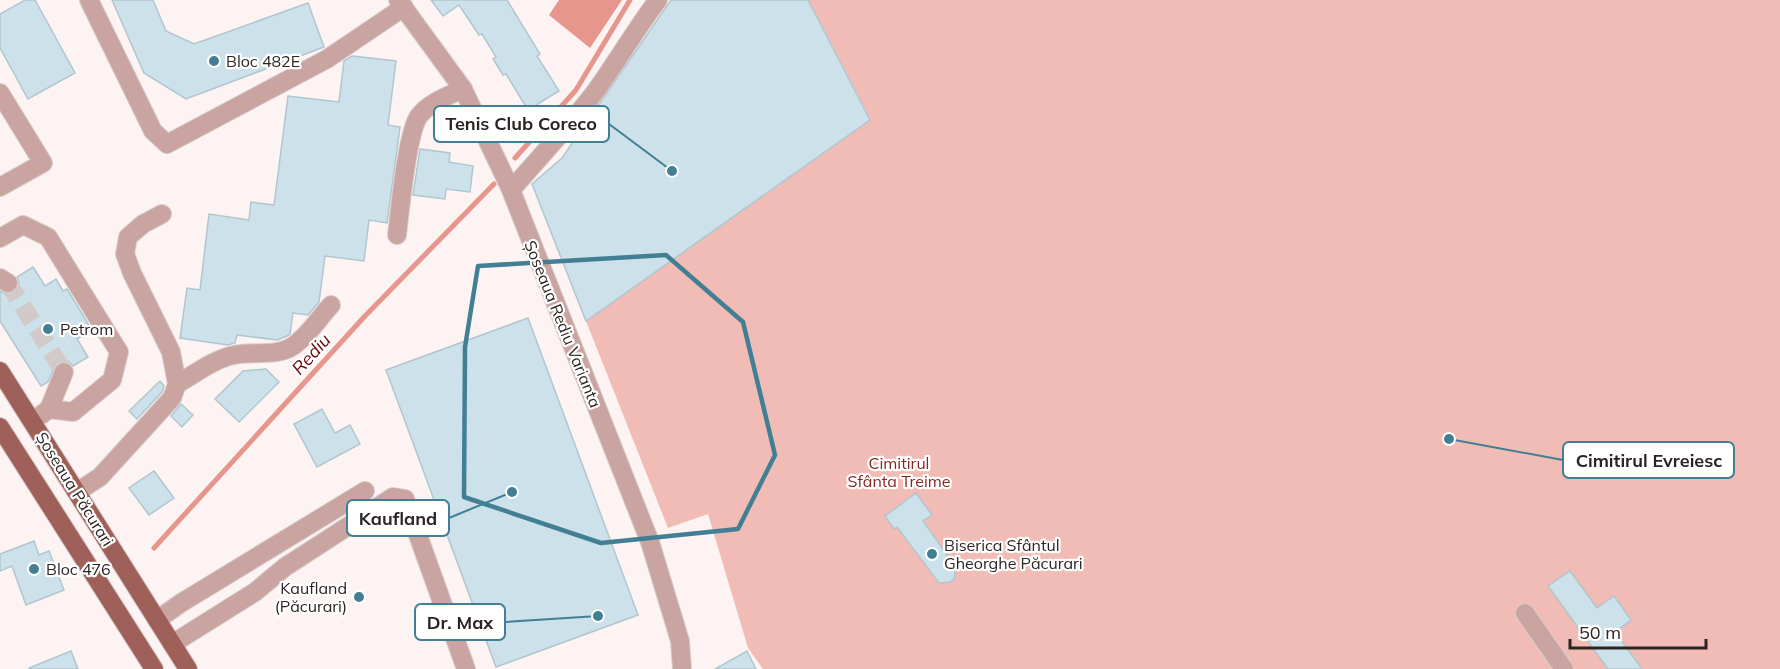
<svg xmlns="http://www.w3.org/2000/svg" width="1780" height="669" viewBox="0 0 1780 669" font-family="Mulish,sans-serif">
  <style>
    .green { fill: #f0bcb5 }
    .water { fill: #e6968d }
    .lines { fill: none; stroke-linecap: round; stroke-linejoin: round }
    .stream { stroke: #e6968d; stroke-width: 5 }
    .building { fill: #cce1e9; stroke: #b1c6ce; stroke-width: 1.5 }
    .minor-tunnel { stroke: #d2cac8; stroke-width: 18; stroke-dasharray: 18 9; stroke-linecap: butt }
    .minor-casing { stroke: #d7cecd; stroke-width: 20 }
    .major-casing { stroke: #d7cecd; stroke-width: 20 }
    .minor { stroke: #c9a4a0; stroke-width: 18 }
    .major { stroke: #9f6059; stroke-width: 18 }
    .marked { fill: none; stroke: #427f95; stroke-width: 4.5; stroke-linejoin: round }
    .poi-dot { fill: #427f95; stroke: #fff; stroke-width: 2 }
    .labels { text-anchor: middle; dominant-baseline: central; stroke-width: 4.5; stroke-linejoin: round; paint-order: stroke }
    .poi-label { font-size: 16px; fill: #2c2422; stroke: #fff; text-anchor: start }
    .street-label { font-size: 16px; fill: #2c2422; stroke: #fff }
    .park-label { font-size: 16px; fill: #842723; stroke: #fff }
    .water-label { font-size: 18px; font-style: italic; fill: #68060b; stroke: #fff }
    .leader { fill: none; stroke: #427f95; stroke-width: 2 }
    .callout-dot { fill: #427f95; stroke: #fff; stroke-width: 2 }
    .callout { fill: #fff; stroke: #427f95; stroke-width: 2 }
    .callout-label { font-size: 18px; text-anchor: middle; font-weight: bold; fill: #2c2422 }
  </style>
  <rect width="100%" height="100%" fill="#fcf3f2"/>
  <polygon class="green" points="808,0 1780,0 1780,669 763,669 748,648 708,514 668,528 586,321 870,119"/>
  <polygon class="water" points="559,0 622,0 590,48 549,15"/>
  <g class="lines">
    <g class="stream">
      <polyline points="515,158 576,90 630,0"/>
      <polyline points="154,548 365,316 494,184"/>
    </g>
  </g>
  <g class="building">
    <polygon points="25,0 35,0 75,73 28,99 0,48 0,14"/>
    <polygon points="112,0 153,0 166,31 194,44 308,3 324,47 186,99 144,73"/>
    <polygon points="431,0 507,0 540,54 537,56 559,91 528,110 506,74 503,75 493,59 496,57 482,34 479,35 459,5 443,16"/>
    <polygon points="671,0 808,0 870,120 586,321 532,184 562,158"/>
    <polygon points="352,56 396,61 388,125 400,127 387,223 369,220 364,261 325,256 319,302 308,315 293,313 290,334 287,336 277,340 237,335 235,343 228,345 180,338 187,288 200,290 209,214 249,220 251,202 274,205 288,96 339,102 344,61"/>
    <polygon points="420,149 450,153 449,162 473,166 470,192 446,189 445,199 413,195"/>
    <polygon points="33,267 45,286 56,279 63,291 67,289 92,330 77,339 88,357 73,366 68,361 58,363 54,368 48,382 41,386 0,321 0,291 7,294 14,293 19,284 17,277"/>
    <polygon points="528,318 638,615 496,667 386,370"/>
    <polygon points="266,369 279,382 239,422 215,399 243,371"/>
    <polygon points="160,381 164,386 162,392 137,419 129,411"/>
    <polygon points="181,404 193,415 182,427 171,416"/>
    <polygon points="322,409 335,433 350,425 360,444 317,467 294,424"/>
    <polygon points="154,471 174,498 149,515 129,488"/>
    <polygon points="916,493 932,515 923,521 956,568 954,579 950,582 939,583 897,527 894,529 885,516"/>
    <polygon points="34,541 39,555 49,551 64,590 26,605 12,566 0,571 0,554"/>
    <polygon points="1570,571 1597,608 1614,596 1631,620 1615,632 1642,669 1608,669 1548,586"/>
    <polygon points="71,651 78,669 29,669 29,668"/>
    <polygon points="747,651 756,669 715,669"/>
  </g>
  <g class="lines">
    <polyline class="minor-tunnel" points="8,283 64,372"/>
    <g class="minor-casing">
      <g id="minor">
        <polyline points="89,0 153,131 167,144 327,59 404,7"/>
        <polyline points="398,0 463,89 511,190 650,542 680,641 682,669"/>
        <polyline points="0,93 43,163 0,187"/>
        <path d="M511 190C539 158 569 126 595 92 617 62 635 30 658 0"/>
        <path d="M397 235C400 211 407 132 419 116 430 102 448 96 463 89"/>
        <polyline points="0,238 23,225 48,237 119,352 112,380 73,412 49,409"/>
        <polyline points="0,278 8,283"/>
        <path d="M177 384C195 374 214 359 234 355 253 351 277 357 293 346 308 336 319 318 331 305"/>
        <polyline points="41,415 49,409 64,372"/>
        <polyline points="77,492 100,477 172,398 177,384 171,352 132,273 125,254 128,237 143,224 162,214"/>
        <polyline points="1525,613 1564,669"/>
        <polyline points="157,620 181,603 365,491"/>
        <polyline points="172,644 255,592 285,567 393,497 405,499 466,669"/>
      </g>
    </g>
    <g class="major-casing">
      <g id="major">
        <polyline points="0,371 188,669"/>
        <polyline points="0,427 154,669"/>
      </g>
    </g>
    <use href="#minor" class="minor"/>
    <use href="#major" class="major"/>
  </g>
  <path class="marked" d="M666 255 743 322 775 455 738 529 601 543 464 497 465 347 478 266Z"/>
  <g class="poi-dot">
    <circle cx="214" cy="61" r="6"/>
    <circle cx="48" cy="329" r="6"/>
    <circle cx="932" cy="554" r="6"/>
    <circle cx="34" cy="569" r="6"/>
    <circle cx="359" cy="597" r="6"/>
  </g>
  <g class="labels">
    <g class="poi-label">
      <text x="226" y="61">Bloc 482E</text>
      <text x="60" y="329">Petrom</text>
      <text x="944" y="545">Biserica Sfântul<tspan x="944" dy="18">Gheorghe Păcurari</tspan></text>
      <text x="46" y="569">Bloc 476</text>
      <text x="347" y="588" text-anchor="end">Kaufland<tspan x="347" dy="18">(Păcurari)</tspan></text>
    </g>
    <g class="street-label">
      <text transform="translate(563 324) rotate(68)">Șoseaua Rediu Varianta</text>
      <text transform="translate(75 489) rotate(58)">Șoseaua Păcurari</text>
    </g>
    <g class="park-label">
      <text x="899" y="463">Cimitirul<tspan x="899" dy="18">Sfânta Treime</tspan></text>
    </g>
    <g class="water-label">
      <text transform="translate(311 354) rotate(-48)">Rediu</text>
    </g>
  </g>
  <path class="leader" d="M672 171L609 124M1449 439L1563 460M512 492L449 518M598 616L505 622"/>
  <g class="callout-dot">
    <circle cx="672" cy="171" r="6"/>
    <circle cx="1449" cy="439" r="6"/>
    <circle cx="512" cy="492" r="6"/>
    <circle cx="598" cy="616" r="6"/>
  </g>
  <g class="callout">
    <rect x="434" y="106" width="175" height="36" rx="6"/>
    <rect x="1563" y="442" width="171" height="36" rx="6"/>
    <rect x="347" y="500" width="102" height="36" rx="6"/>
    <rect x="415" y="604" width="90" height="36" rx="6"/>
  </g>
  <g class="callout-label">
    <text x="521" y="130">Tenis Club Coreco</text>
    <text x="1649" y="467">Cimitirul Evreiesc</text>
    <text x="398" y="525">Kaufland</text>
    <text x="460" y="629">Dr. Max</text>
  </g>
  <path d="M1570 639v9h136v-9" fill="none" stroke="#2c2422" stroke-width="3"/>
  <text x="1579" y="639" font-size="18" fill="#2c2422" stroke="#ffffff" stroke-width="4.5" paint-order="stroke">50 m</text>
</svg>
